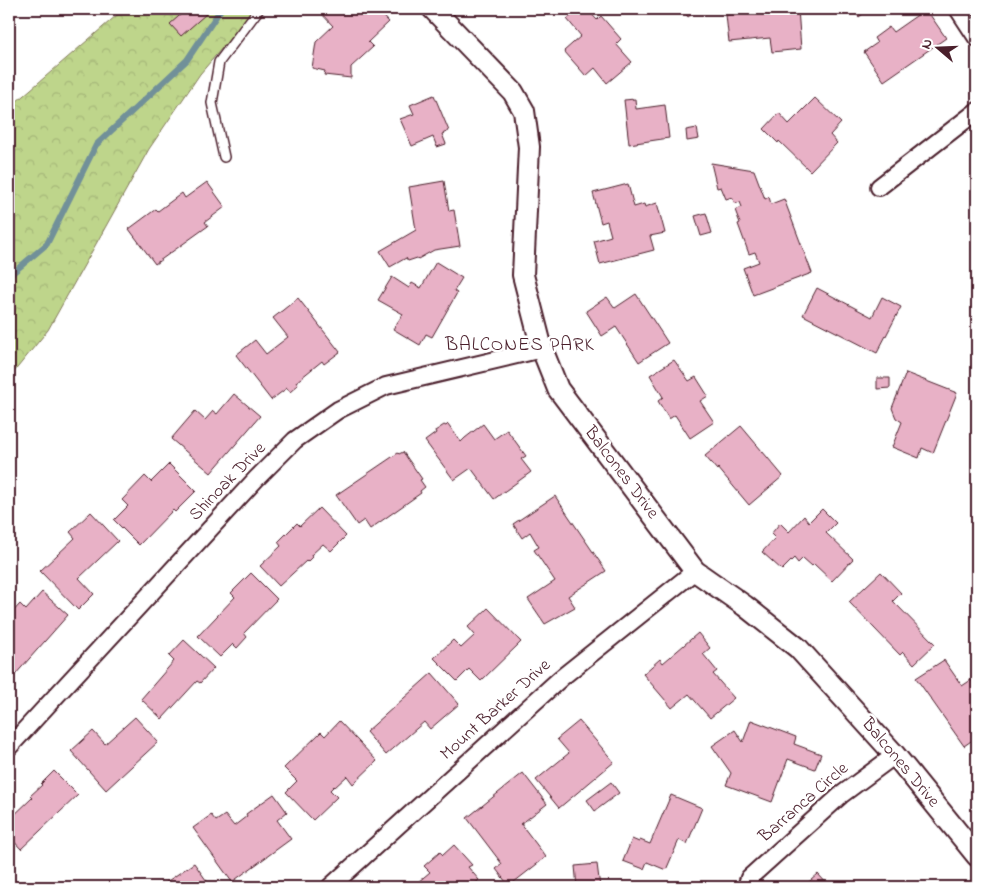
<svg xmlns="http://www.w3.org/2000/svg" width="986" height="896" viewBox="0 0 986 896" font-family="'Indie Flower',sans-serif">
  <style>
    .forest { fill: url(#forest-crowns); stroke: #847a5b }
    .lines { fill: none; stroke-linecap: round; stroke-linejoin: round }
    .stream { stroke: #719099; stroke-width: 6 }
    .building { fill: #e8b1c6; stroke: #4a1f2b }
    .service-casing { stroke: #4a1f2b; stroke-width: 12 }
    .minor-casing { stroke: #4a1f2b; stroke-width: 20 }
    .tertiary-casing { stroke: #4a1f2b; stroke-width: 24 }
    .service { stroke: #fff; stroke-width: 9 }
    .minor { stroke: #fff; stroke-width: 16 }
    .tertiary { stroke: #fff; stroke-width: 20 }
    .labels { text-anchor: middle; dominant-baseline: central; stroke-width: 5; stroke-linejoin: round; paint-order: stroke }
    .street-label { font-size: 18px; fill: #4a1f2b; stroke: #fff }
    .neighbourhood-label { font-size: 19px; letter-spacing: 1px; fill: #4a1f2b; stroke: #fff }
  </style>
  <defs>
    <pattern id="forest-crowns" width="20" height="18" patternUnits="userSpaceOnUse" patternTransform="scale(1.25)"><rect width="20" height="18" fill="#bed58b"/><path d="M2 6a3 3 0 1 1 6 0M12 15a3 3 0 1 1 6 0" fill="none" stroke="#a5b678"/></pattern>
  </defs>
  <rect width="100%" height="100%" fill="#fff"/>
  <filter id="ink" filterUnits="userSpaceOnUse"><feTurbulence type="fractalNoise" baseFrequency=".02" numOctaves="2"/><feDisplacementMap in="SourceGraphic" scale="10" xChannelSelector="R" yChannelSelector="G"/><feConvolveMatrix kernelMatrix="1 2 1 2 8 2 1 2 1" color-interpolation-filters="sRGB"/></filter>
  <g filter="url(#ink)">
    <polygon class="forest" points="124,9 255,9 200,74 149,149 48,330 9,378 9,108"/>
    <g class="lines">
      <polyline class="stream" points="9,276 47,244 96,145 187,60 221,9"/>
    </g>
    <g class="building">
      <polygon points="187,9 201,9 206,14 181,36 170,24"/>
      <polygon points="322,9 377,9 389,22 368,42 373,47 351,67 351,78 324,75 325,71 312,68 316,42 333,26 319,11"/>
      <polygon points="580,9 587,9 597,20 601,16 621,39 616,44 632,62 607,83 595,68 586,76 564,51 581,36 567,19"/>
      <polygon points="682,9 699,9 688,17"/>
      <polygon points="775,9 798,9 801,49 772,52 770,38 729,42 726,15 775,10"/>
      <polygon points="852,9 869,9 859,17"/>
      <polygon points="926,9 946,38 884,81 864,52 877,43 874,38 889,27 893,32"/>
      <polygon points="434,95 449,131 442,134 446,144 437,147 433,137 412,146 400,119 414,114 410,105"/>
      <polygon points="815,98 841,123 830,135 837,143 810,171 779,141 778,143 764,129 779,113 789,124"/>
      <polygon points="635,99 636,109 665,105 669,138 629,144 624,100"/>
      <polygon points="697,128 699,139 687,141 686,130"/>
      <polygon points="711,163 754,170 765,199 769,197 771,204 784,199 812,273 753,295 743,268 759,262 755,252 749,254 738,224 740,223 735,210 742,207 740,202 735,204 732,197 726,199 721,187 717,188"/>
      <polygon points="444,181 449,211 454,210 460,246 434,250 418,259 417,258 408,261 406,258 390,267 380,251 416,230 409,187"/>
      <polygon points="207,182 225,207 205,222 208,226 155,264 129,229 156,209 158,211 182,193 185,198"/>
      <polygon points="628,184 634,207 644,204 645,207 657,203 665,233 650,236 654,250 600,264 594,241 611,236 607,221 601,223 593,193"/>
      <polygon points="706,213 712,233 701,236 695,216"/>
      <polygon points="436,262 462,278 454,291 457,293 432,337 426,334 420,345 393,329 403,314 378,300 392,277 409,288 412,283 421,288"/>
      <polygon points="817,288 872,317 882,297 901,307 877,353 803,315"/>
      <polygon points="636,294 668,343 639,362 616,327 602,336 586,311 607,297 615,308"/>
      <polygon points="298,298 340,352 324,364 322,361 296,382 298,385 290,392 287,388 271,400 236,355 255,340 266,354 288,337 273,318"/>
      <polygon points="674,360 689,381 696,377 708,396 700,401 714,422 690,438 675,415 669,419 658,401 663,397 650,375"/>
      <polygon points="906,373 957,393 933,453 922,448 919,458 892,447 902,422 896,418 892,408"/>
      <polygon points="877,378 890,378 890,388 877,389"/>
      <polygon points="234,394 260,416 211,473 171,439 195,411 205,420 213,411 217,414"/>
      <polygon points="448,424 461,442 465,438 483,424 494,439 507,430 526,456 521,459 531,472 494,499 471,468 454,480 425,441 436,433 435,431 444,425 446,426"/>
      <polygon points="741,426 783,476 749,505 718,468 717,470 705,456"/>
      <polygon points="403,452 422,479 420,480 425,487 420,491 421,493 370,529 364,520 357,525 336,495 398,453 399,454"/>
      <polygon points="169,464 196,491 175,512 173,510 139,545 114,520 128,506 122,500 145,476 151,482"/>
      <polygon points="555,496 606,571 568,596 575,607 545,624 528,599 555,581 534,550 539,547 530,532 522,538 513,524"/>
      <polygon points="319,508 346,536 331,551 323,544 311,555 312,557 307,562 306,561 279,586 260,566 281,546 278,542 297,523 300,526"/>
      <polygon points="822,509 836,523 826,533 853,559 832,581 814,564 812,566 803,558 798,563 794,558 782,570 762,552 775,538 771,534 780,523 789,532 804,516 809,522"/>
      <polygon points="91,512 118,541 79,578 94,594 78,610 40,571 75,538 70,532"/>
      <polygon points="881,572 901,593 893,601 935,644 914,664 903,652 900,655 849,602"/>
      <polygon points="251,573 277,599 244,633 247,637 237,648 233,644 220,657 198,636 235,597 231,593"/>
      <polygon points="42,592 68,615 14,676 9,671 9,616 20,604 26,610"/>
      <polygon points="488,608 521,642 481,681 469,669 457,681 434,658 453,640 461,648 475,635 468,627"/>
      <polygon points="698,633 710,648 703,654 717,671 713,674 734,698 710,718 689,694 672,708 643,674 660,659 663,663"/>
      <polygon points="184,640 214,668 200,683 197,681 162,719 141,699 174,661 169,656"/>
      <polygon points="944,660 962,686 971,680 977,690 977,700 973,703 977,710 977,737 964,746 916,678"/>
      <polygon points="432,673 459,704 430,729 424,722 386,755 366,732"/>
      <polygon points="135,717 158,742 106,790 71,751 93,731 105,744"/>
      <polygon points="751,720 796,737 794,744 821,754 815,769 788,759 772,802 726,785 731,773 712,746 735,730 743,742"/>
      <polygon points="339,721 377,761 353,784 347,776 335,787 334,786 330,790 337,797 313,820 286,792 297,781 284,768 321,732 325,736"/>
      <polygon points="579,721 614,762 559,808 536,780 569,753 557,739"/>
      <polygon points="54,771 78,795 21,849 9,836 9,820 32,798 30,796 42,785 41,784"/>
      <polygon points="523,773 547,804 521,824 546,857 509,886 496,869 502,864 467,818"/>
      <polygon points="611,782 619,793 595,811 587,800"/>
      <polygon points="274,794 287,812 277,820 291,839 232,882 193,828 211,815 216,821 225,815 234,826 247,816 246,814"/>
      <polygon points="671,795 702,808 687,844 679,840 666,870 647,862 644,869 623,861 632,839 639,842 640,840 650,844"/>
      <polygon points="454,845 472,865 468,867 479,880 471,887 412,887 430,872 424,866 440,852 443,855"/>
      <polygon points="194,863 211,887 159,887"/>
      <polygon points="597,864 600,887 577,887 575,866"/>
      <polygon points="818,874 830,887 803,887"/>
    </g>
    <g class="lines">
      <g class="service-casing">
        <polyline id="service" points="224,157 212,103 219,62 259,9"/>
      </g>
      <g class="minor-casing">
        <g id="minor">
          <polyline points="958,9 977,38"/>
          <polyline points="879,187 977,111"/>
          <polyline points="9,747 256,479 295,440 338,410 386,386 542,349"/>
          <polyline points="330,887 561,678 695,571"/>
          <polyline points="746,887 749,878 841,795 895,755"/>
        </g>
      </g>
      <g class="tertiary-casing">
        <polyline id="tertiary" points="433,9 513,92 524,111 529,147 523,275 542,349 558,389 695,571 745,606 798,648 895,755 977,856"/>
      </g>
      <use href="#service" class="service"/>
      <use href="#minor" class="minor"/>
      <use href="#tertiary" class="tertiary"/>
    </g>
  </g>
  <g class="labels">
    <g class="street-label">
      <text transform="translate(621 473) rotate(53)">Balcones Drive</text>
      <text transform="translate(228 482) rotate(-46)">Shinoak Drive</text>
      <text transform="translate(496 710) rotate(-42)">Mount Barker Drive</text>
      <text transform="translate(900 763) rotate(50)">Balcones Drive</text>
      <text transform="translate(804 803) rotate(-41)">Barranca Circle</text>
    </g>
    <g class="neighbourhood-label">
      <text x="520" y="345">BALCONES PARK</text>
    </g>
  </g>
  <rect width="986" height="896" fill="none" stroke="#fff" stroke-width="30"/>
  <rect x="15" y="15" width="956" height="866" fill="none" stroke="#4a1f2b" stroke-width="2" filter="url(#ink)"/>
  <g transform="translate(938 48) rotate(289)" stroke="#ffffff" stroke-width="4" paint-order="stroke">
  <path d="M0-4L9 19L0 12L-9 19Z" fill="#4a1f2b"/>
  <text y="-8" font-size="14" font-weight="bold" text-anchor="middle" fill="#4a1f2b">N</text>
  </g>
</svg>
